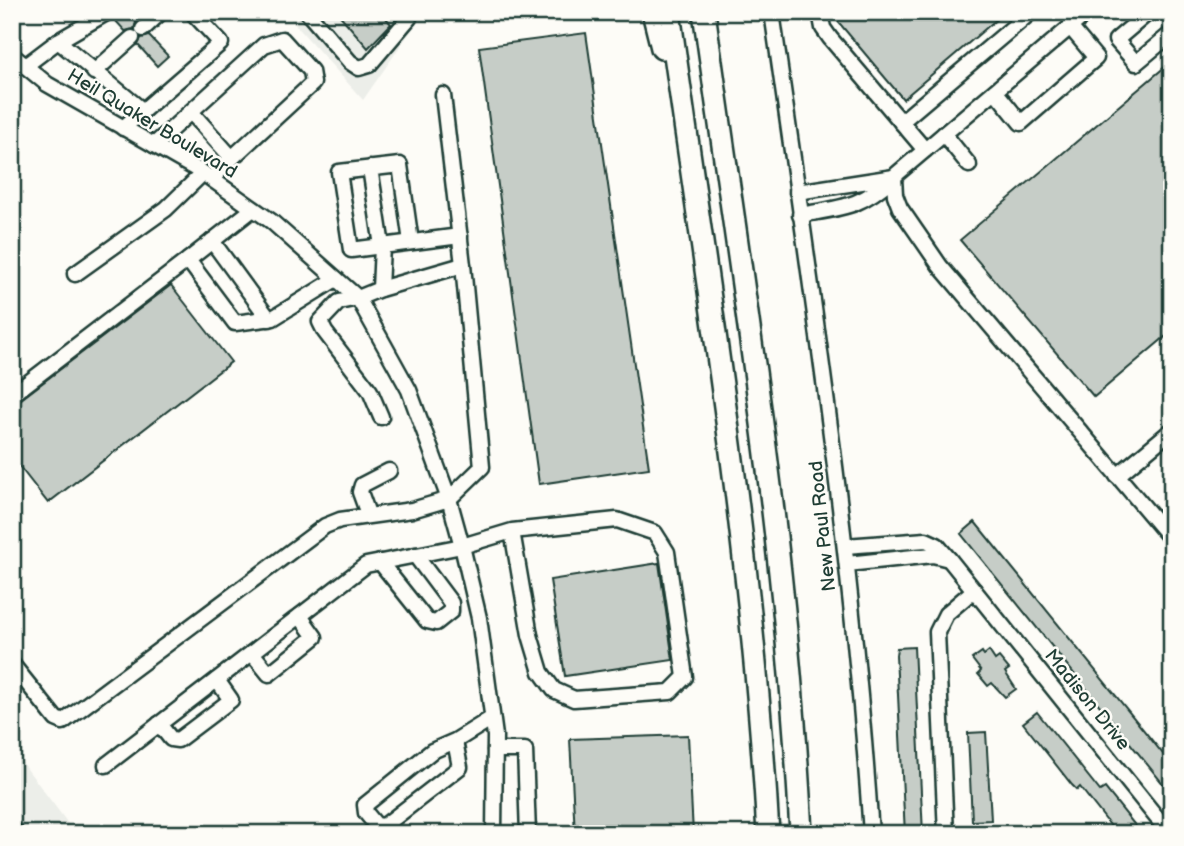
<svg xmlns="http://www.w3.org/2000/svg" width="1184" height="846" font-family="'Balsamiq Sans',sans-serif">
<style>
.built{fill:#eceee9}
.building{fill:#c6cdc7;stroke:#1f3d34;stroke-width:2}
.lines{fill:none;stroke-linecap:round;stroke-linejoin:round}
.minor-casing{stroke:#1f3d34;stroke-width:19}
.highway-casing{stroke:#1f3d34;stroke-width:26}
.minor{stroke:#fdfcf7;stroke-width:14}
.highway{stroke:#fdfcf7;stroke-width:21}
.labels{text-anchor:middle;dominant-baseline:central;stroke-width:5;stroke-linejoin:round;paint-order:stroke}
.street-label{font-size:19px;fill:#1f3d34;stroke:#fdfcf7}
</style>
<rect width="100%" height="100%" fill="#fdfcf7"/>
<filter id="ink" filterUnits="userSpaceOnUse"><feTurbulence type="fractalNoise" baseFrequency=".0143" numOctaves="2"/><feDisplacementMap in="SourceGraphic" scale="14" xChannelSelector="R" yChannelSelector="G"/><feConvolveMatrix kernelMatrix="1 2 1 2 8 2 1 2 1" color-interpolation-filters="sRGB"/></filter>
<g filter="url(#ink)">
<g class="built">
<path d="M284 12H424L363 100Z"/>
<path d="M12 749 76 834H12Z"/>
</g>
<g class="building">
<path d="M120 12H127L136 22 134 29 125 31 114 19Z"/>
<path d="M337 12H381L391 24 368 48Z"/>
<path d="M830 12H1005L903 99Z"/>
<path d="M586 33 649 468 539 484 479 47Z"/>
<path d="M149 36 168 56 157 66 138 45 141 38Z"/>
<path d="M1172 61V331L1094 397 960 240Z"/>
<path d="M171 285 231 362 48 503 12 457V406Z"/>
<path d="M975 522 1172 765V795L961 534Z"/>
<path d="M659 563 673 660 565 676 550 580Z"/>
<path d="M914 647 923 834H905L896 655 897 648Z"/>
<path d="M989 651 995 660 999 657 1009 669 1005 672 1016 689 1005 697 992 683 988 686 978 674 981 671 972 659 982 652 984 655Z"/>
<path d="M1037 712 1100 791 1105 788 1142 834H1117L1080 787 1077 790 1072 785 1023 723Z"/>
<path d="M986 732 991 820 972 821 968 733Z"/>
<path d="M688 735 693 834H575L570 739Z"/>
</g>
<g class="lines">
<g class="minor-casing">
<g id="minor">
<path d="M307 12 350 62 359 68 369 65 409 18 407 12"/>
<path d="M772 12C811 285 853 558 871 834"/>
<path d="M820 12 823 28 830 38 925 150"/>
<path d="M1088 12 898 173 894 177 895 195 900 208 940 266 1172 540"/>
<path d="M1149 12 1116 40 1136 63 1172 33"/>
<path d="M143 29 161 12"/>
<path d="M58 41 143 111"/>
<path d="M12 55 47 84 203 173 271 221 358 298 409 390 449 499 462 546 479 618 495 736 494 834"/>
<path d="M25 66 58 41 108 12"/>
<path d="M94 72 132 38"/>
<path d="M995 91 1021 123 1096 58 1070 27"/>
<path d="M443 95 463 265"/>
<path d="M191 112 232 158"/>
<path d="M901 122 1031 12"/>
<path d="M123 128 221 43 192 12"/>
<path d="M944 134 969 165"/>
<path d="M154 145 264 45 282 39 311 71 313 83 232 158 212 179"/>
<path d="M370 168 382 246 351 250 339 172 400 165 411 242"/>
<path d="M797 192 894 177C859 208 845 207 800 215"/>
<path d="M253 209 188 260 235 323 273 318 336 279"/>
<path d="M212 241 269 319"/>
<path d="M75 274 166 209 203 173"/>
<path d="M380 289 382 246 460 236"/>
<path d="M12 395 188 260"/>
<path d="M1117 476 1172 430"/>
<path d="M368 514 360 492 362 485 389 471"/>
<path d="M845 546 926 540 937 545 949 559 933 555 847 564"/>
<path d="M949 559 1170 834"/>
<path d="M380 562 427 621 436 623 451 611V603L415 555"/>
<path d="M252 653 269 674 315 637 300 616"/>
<path d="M12 664 56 719 63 722 325 526 340 520 412 510 449 499 482 467 463 265 380 289 358 298 339 302 320 322 325 332 370 391 381 417"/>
<path d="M159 724 171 739 178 740 231 700 217 680"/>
<path d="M455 741 460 767 384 826 376 825 366 813 365 805 432 751 455 741 492 718"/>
<path d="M495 750H525L528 834"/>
<path d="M106 765 366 565 462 546 512 531 617 520 655 533 667 552 685 677 670 692 574 699 554 690 541 672 530 635 512 531"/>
<path d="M12 828 17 834"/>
<path d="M946 834 937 632 946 614 974 590"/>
</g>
</g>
<g class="highway-casing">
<g id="highway">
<path d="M653 12 662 48"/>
<path d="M669 12C707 285 753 558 768 834"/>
<path d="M704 12C742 285 788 558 801 834"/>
</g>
</g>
<use href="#minor" class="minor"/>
<use href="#highway" class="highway"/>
</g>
</g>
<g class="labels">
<g class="street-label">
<text transform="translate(152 124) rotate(31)">Heil Quaker Boulevard</text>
<text transform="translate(823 526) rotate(-96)">New Paul Road</text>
<text transform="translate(1087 700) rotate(51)">Madison Drive</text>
</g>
</g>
<rect width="1184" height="846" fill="none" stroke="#fdfcf7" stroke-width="42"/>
<rect x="21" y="21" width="1142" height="804" fill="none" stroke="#1f3d34" stroke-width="2.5" filter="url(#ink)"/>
</svg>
